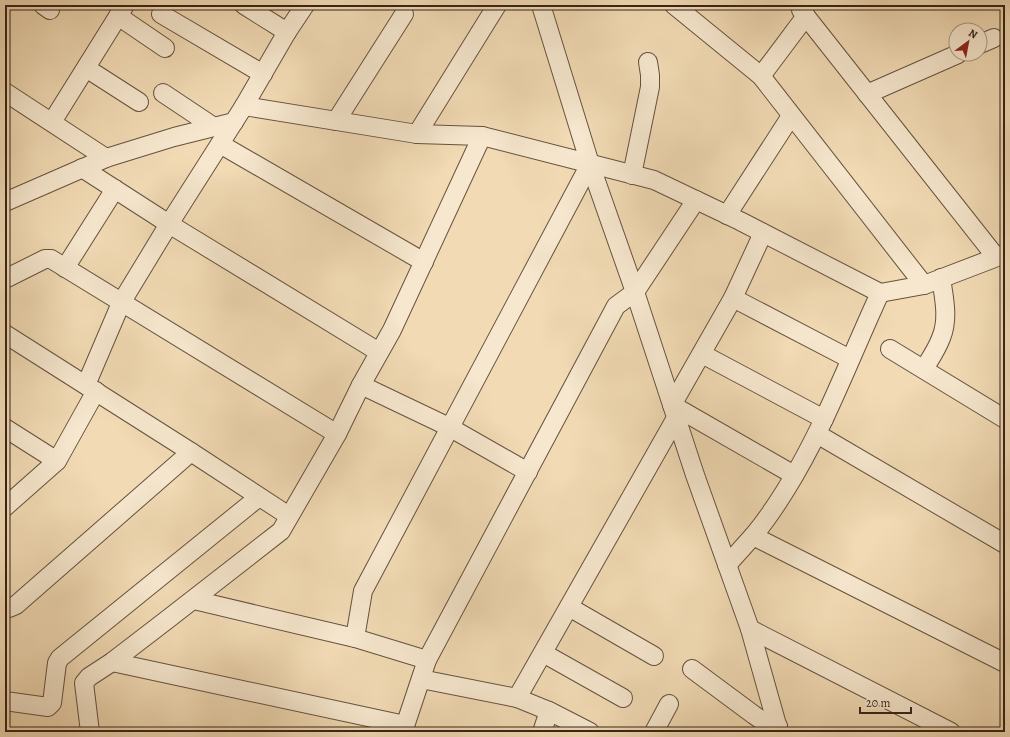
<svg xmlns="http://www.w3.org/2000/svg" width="1010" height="737" font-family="Alegreya,serif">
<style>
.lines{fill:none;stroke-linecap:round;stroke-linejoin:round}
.street-casing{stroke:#66523e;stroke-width:20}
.street{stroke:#f6e7ce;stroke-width:18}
</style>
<rect width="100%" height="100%" fill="#f1dab4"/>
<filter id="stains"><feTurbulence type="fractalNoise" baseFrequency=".005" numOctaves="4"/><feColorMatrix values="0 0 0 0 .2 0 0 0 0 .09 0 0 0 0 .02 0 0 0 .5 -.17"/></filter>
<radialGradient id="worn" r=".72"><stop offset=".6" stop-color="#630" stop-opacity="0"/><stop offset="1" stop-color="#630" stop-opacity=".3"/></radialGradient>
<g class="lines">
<g class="street-casing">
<g id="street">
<path d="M43 5 50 10"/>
<path d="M244 5 287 32 244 106 417 134 482 136 654 180 740 221 880 293C849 360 824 429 785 491 775 507 765 522 753 536L1005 663"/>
<path d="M674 5 761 76 924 285"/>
<path d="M801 10 996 257"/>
<path d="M161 14 263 74"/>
<path d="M118 16 165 48"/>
<path d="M287 32 305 5"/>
<path d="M980 44 994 38"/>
<path d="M86 68 139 102"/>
<path d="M761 76 806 16"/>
<path d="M5 92 106 158"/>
<path d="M163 93 214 127"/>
<path d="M867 94 958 54"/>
<path d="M336 121 404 14"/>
<path d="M52 122 125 5"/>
<path d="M417 134 497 5"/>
<path d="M220 144 424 262"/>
<path d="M590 164 635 292 695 475 750 629 779 732"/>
<path d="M82 168 169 224 379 352"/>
<path d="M632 175 650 87V75L648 62"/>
<path d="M5 202 106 158 174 137 234 122"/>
<path d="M727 215 791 116"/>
<path d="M763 233 733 298 672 405 794 475"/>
<path d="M65 268 115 189"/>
<path d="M5 279 45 259H51L337 434"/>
<path d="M880 293 924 285 1005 254"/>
<path d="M733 298 850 359"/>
<path d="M5 334 191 452 289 516"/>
<path d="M890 349 1005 419"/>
<path d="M702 354 824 419"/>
<path d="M924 369C930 359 937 349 941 338 949 319 944 298 941 278"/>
<path d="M86 385 121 303 169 224 244 106"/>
<path d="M361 385 449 427 528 472"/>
<path d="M5 428 57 461 5 507"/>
<path d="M817 434 1005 544"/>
<path d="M57 461 96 391"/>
<path d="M727 565 753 536"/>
<path d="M194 600 355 638 427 660"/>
<path d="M5 607 9 608 16 605 191 452"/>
<path d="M569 607 654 656"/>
<path d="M750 629 951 732"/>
<path d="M355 638 363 591 590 164 541 5"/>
<path d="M543 653 623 698"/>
<path d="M112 662 405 725"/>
<path d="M692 669 754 715 764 722 778 726"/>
<path d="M421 679 517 698 549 711 590 732"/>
<path d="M517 698 676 418"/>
<path d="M5 701 48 707 52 703 57 663 60 658 259 497"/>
<path d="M90 732 84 683 89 677 112 662 168 619 281 531 337 434 361 385 392 330 482 136"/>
<path d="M403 732 427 660 616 306 635 292 696 200"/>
<path d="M542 732 549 711"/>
<path d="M654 732 669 704"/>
</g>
</g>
<use href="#street" class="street"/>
</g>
<rect width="1010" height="737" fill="none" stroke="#f1dab4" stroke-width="20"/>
<rect x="6" y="6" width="998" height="725" fill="none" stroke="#372417" stroke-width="2"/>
<rect x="10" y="10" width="990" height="717" fill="none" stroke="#372417"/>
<g transform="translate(968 42) rotate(32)"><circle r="19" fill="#f6e7ce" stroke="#aa9985"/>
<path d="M0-3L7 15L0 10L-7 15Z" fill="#8f2418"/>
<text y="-6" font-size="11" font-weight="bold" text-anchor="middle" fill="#372417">N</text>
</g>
<path d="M860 707v6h51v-6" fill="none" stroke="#372417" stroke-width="2"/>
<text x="866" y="707" font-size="12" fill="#372417" stroke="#f6e7ce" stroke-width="3" paint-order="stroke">20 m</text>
<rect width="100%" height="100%" filter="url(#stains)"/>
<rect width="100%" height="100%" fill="url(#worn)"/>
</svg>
